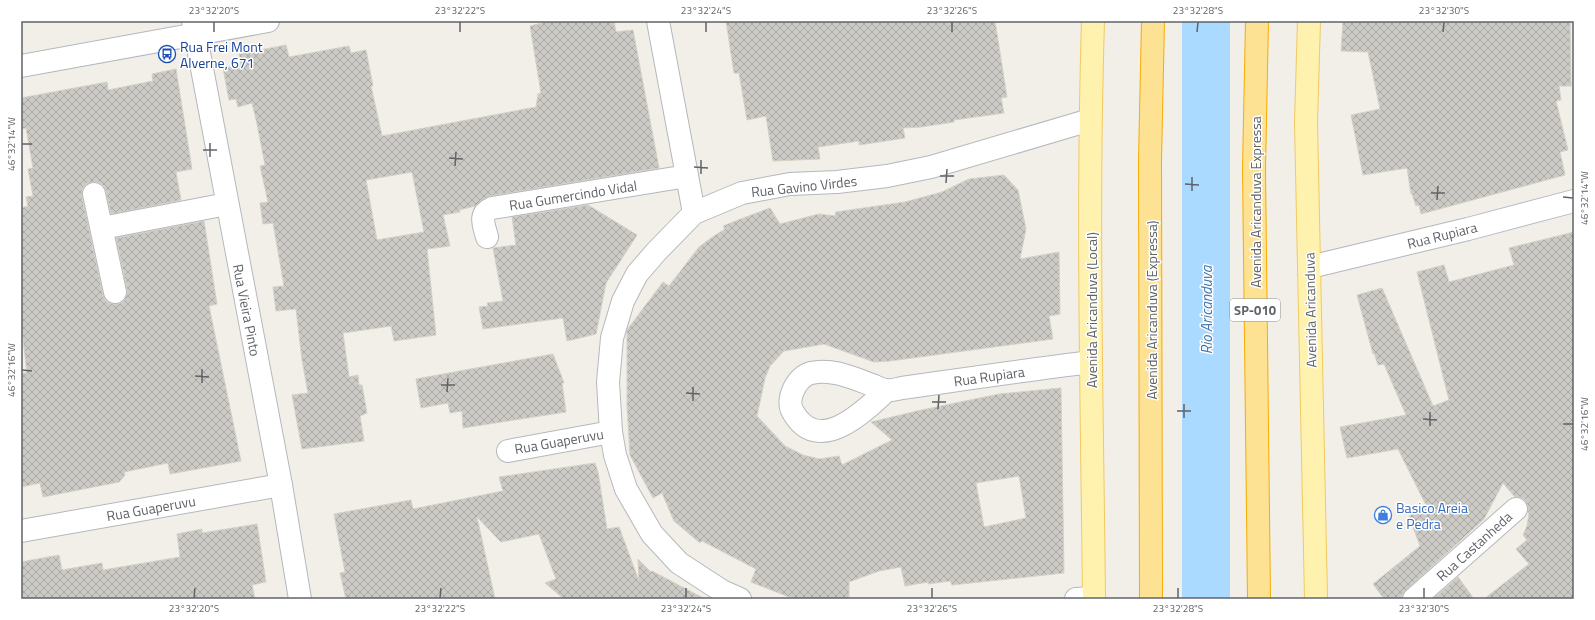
<svg xmlns="http://www.w3.org/2000/svg" width="1595" height="620" font-family="'Titillium Web',sans-serif">
<style>
.lines{fill:none;stroke-linecap:round;stroke-linejoin:round}
.river{stroke:#aadaff;stroke-width:48}
.building{fill:url(#building-cross-hatch);stroke:#d6d1c6;fill-rule:evenodd}
.minor-casing{stroke:#b5b8bc;stroke-width:24}
.major-casing{stroke:#f2c960;stroke-width:24}
.highway-casing{stroke:#f9ab00;stroke-width:24}
.minor{stroke:#fff;stroke-width:22}
.major{stroke:#fff2af;stroke-width:22}
.highway{stroke:#fde293;stroke-width:22}
.ticks{fill:none;stroke:#5f6368;stroke-width:1.5}
.labels{text-anchor:middle;dominant-baseline:central;stroke-width:3;stroke-linejoin:round;paint-order:stroke}
.shield{fill:#fff;stroke:#8f9295;stroke-width:1}
.shield-label{font-size:13px;font-weight:bold;fill:#5f6368}
.transit-label{font-size:14px;fill:#164399;stroke:#fff;text-anchor:start}
.street-label{font-size:14px;fill:#5f6368;stroke:#fff}
.shop-label{font-size:14px;fill:#366cbe;stroke:#fff;text-anchor:start}
.water-label{font-size:15px;font-style:italic;fill:#4174aa;stroke:#fff}
.neatline{fill:none;stroke:#5f6368;stroke-width:1.5}
.ticks-label{font-size:10px;text-anchor:middle;fill:#5f6368}
</style>
<defs>
<pattern id="building-cross-hatch" width="8" height="8" patternUnits="userSpaceOnUse"><rect width="8" height="8" fill="#cccac5"/><path d="M0 0l8 8M0 8l8-8" fill="none" stroke="#a9a8a4"/></pattern>
</defs>
<rect width="100%" height="100%" fill="#f1efe8"/>
<g class="lines">
<path class="river" d="M1206 21V599"/>
</g>
<g class="building">
<path d="M550 21H614L616 32 633 30 659 168 490 196 481 200 475 206 459 210 460 212 443 215 450 246 427 249 436 335 394 341 391 326 343 333 349 377 358 375 359 385H362L367 413 360 416 364 441 302 449 292 395 308 393 302 360 296 309 276 311 273 287 284 286 273 223 263 224 260 203 268 202 260 166 265 165 257 124 252 103 238 107 236 99 229 100 223 68 241 65 239 54 286 45 289 57 349 46 351 53 366 50 373 86H371L382 136 536 107 538 94 541 93 530 26ZM412 172 424 232 377 240 366 180Z"/>
<path d="M726 21H995L1007 97 1001 98 1004 113 954 120V122L921 127 903 128 905 138 859 145V141L818 147 820 159 773 161 766 116 747 120 739 73H734Z"/>
<path d="M1343 21H1570L1571 86H1559L1561 100 1556 101 1568 150 1560 152 1565 175 1421 214 1419 205 1416 206 1412 194H1411L1407 168 1363 175 1351 115 1380 109 1368 52 1341 51Z"/>
<path d="M176 69 192 169 176 172 181 200 111 214 106 191 104 186 98 182H92L86 184 82 190V197L103 295 106 301 112 304H118L123 302 127 295V289L116 238 204 221 217 304 209 306 241 461 170 474 168 463 124 472 125 475 119 482 43 497 40 483 21 487V373H27L21 322V208L28 206 26 197 33 196 28 169 33 168 26 128 21 129V98L107 82 108 90 153 81 152 74Z"/>
<path d="M1004 175 1018 190 1026 229 1020 259 1059 252 1060 314 1049 316 1053 339 890 361 874 362 824 344 784 351 770 366 765 378 757 416 785 446 803 455 819 459 839 456 842 465 892 440 871 422 917 411 999 394 1061 388 1064 573 952 585 950 581 928 584V582L905 586 901 567 879 571 849 582V599H794L751 582 756 569 702 541 700 543 674 521 662 493 653 498 630 455 627 406V330L663 282 669 286 699 247 711 238 725 229 723 226 738 220 770 208 780 224 819 214 835 216 836 212 905 202 942 192 969 179ZM1019 476 1026 518 984 527 976 483Z"/>
<path d="M588 205 637 235 606 283 596 334 567 341 563 318 483 329 479 307 488 306 487 303 503 301 493 248 516 245 512 217Z"/>
<path d="M1574 232V599H1484L1529 564 1516 549 1527 540 1523 535 1527 526 1529 514 1528 512V506L1525 500 1520 497H1515L1503 483 1484 519 1406 590 1402 595V599H1384L1373 584 1420 546 1409 516 1427 507 1398 449 1347 458 1340 427 1406 415 1384 364 1378 365 1374 353 1373 354 1357 295 1382 288 1433 406 1449 400 1417 272 1444 265 1449 282 1514 265 1509 248Z"/>
<path d="M553 354 564 383H562L566 412 463 428 462 411 450 413 448 403 421 408 416 379Z"/>
<path d="M595 463 598 472 607 529 619 527 639 581 638 559 651 572 652 571 705 599H564L545 583 556 579 539 534 501 542 477 517 495 599H346L340 573 345 572 334 514 411 500 413 509 503 491 499 477Z"/>
<path d="M257 524 266 582 252 585 255 599H21V562L59 555 62 570 102 563 103 570 180 557 177 534 202 529V533Z"/>
<path d="M1458 577 1474 599H1433Z"/>
</g>
<g class="lines">
<g class="minor-casing">
<g id="minor">
<path d="M193 21 281 485 300 599"/>
<path d="M658 21 694 213"/>
<path d="M21 66 268 21"/>
<path d="M94 194 115 292"/>
<path d="M102 228 227 204"/>
<path d="M487 237C484 225 478 214 492 208L687 176"/>
<path d="M1310 267 1468 229 1574 201"/>
<path d="M887 390C863 413 818 456 793 412 785 399 797 377 811 373 832 368 853 378 872 385 877 387 882 390 887 390 891 391 897 389 902 388 916 386 930 384 944 382 993 375 1042 368 1091 362"/>
<path d="M508 451 611 432"/>
<path d="M21 531 281 485"/>
<path d="M740 599 722 591 679 563 652 534 626 489 615 455 611 432 608 382 612 338 623 301 637 274 656 252 694 213 742 193 790 184 837 182 887 176 931 167 1090 120"/>
<path d="M1076 599 1094 598"/>
<path d="M1414 599 1516 509"/>
</g>
</g>
<g class="major-casing">
<g id="major">
<path d="M1093 21C1087 214 1092 406 1094 599"/>
<path d="M1309 21 1306 122 1316 599"/>
</g>
</g>
<g class="highway-casing">
<g id="highway">
<path d="M1257 21 1254 169 1259 599"/>
<path d="M1151 599 1150 160 1153 21"/>
</g>
</g>
<use href="#minor" class="minor"/>
<use href="#major" class="major"/>
<use href="#highway" class="highway"/>
</g>
<path class="ticks" d="M214 32V22M460 32V22M706 32V22M952 32V22M1197 32 1198 22M1443 32 1444 22M22 144H32M203 150H217M210 157V143M449 158 463 159M455 166 456 152M694 167 708 168M701 174V160M940 176H954M946 183 947 169M1185 184 1199 185M1192 191V177M1431 193H1445M1563 197 1573 198M1437 200 1438 186M22 370 32 371M195 376 209 377M202 383V369M441 385H455M447 392 448 378M686 393 700 394M693 401V387M932 402H946M938 409 939 395M1177 411H1191M1184 418V404M1423 419 1437 420M1563 424H1573M1430 426V412M194 598 195 588M440 598 441 588M686 598V588M932 598V588M1178 598V588M1424 598V588"/>
<defs>
<g id="bus-ring" transform="scale(0.9)"><circle r="9.5" fill="#fff" stroke="#1a4fb4" stroke-width="1.5"/><path d="M-5-6H5V4H4V6H2V4H-2V6H-4V4H-5ZM-3.5-4V0h7V-4ZM-3.5 1.2v1.5H-2V1.2ZM2 1.2v1.5H3.5V1.2Z" fill="#1a4fb4"/></g>
<g id="shop-ring" transform="scale(0.9)"><circle r="9.5" fill="#fff" stroke="#3f7fe0" stroke-width="1.5"/><path d="M-5-2.5h2.3a2.7 3.5 0 0 1 5.4 0H5L5.5 6h-11ZM-1.5-2.5h3a1.5 2.3 0 0 0-3 0Z" fill="#3f7fe0"/></g>
</defs>
<g fill-rule="evenodd">
<use href="#bus-ring" x="167" y="54"/>
<use href="#shop-ring" x="1383" y="515"/>
</g>
<g class="labels">
<rect class="shield" x="1230" y="299" width="50" height="22" rx="3"/>
<g class="shield-label">
<text x="1255" y="310">SP-010</text>
</g>
<g class="transit-label">
<text x="180" y="46">Rua Frei Mont<tspan x="180" dy="16">Alverne, 671</tspan></text>
</g>
<g class="street-label">
<text transform="translate(804 186) rotate(-6)">Rua Gavino Virdes</text>
<text transform="translate(573 195) rotate(-9)">Rua Gumercindo Vidal</text>
<text transform="translate(1255 202) rotate(-90)">Avenida Aricanduva Expressa</text>
<text transform="translate(1442 235) rotate(-14)">Rua Rupiara</text>
<text transform="translate(247 310) rotate(79)">Rua Vieira Pinto</text>
<text transform="translate(1091 310) rotate(-90)">Avenida Aricanduva (Local)</text>
<text transform="translate(1151 310) rotate(-90)">Avenida Aricanduva (Expressa)</text>
<text transform="translate(1310 310) rotate(-91)">Avenida Aricanduva</text>
<text transform="translate(989 376) rotate(-8)">Rua Rupiara</text>
<text transform="translate(559 441) rotate(-10)">Rua Guaperuvu</text>
<text transform="translate(151 508) rotate(-10)">Rua Guaperuvu</text>
<text transform="translate(1474 546) rotate(-42)">Rua Castanheda</text>
</g>
<g class="shop-label">
<text x="1396" y="507">Basico Areia<tspan x="1396" dy="16">e Pedra</tspan></text>
</g>
<g class="water-label">
<text transform="translate(1206 310) rotate(-90)">Rio Aricanduva</text>
</g>
</g>
<rect width="1595" height="620" fill="none" stroke="#ffffff" stroke-width="44"/>
<rect x="22" y="22" width="1551" height="576" class="neatline"/>
<g class="ticks-label">
<text x="214" y="14">23°32'20"S</text>
<text x="460" y="14">23°32'22"S</text>
<text x="706" y="14">23°32'24"S</text>
<text x="952" y="14">23°32'26"S</text>
<text x="1198" y="14">23°32'28"S</text>
<text x="1444" y="14">23°32'30"S</text>
<text transform="translate(11 144) rotate(-90)" y="4">46°32'14"W</text>
<text transform="translate(1584 198) rotate(-90)" y="4">46°32'14"W</text>
<text transform="translate(11 370) rotate(-90)" y="4">46°32'16"W</text>
<text transform="translate(1584 424) rotate(-90)" y="4">46°32'16"W</text>
<text x="194" y="612">23°32'20"S</text>
<text x="440" y="612">23°32'22"S</text>
<text x="686" y="612">23°32'24"S</text>
<text x="932" y="612">23°32'26"S</text>
<text x="1178" y="612">23°32'28"S</text>
<text x="1424" y="612">23°32'30"S</text>
</g>
</svg>
